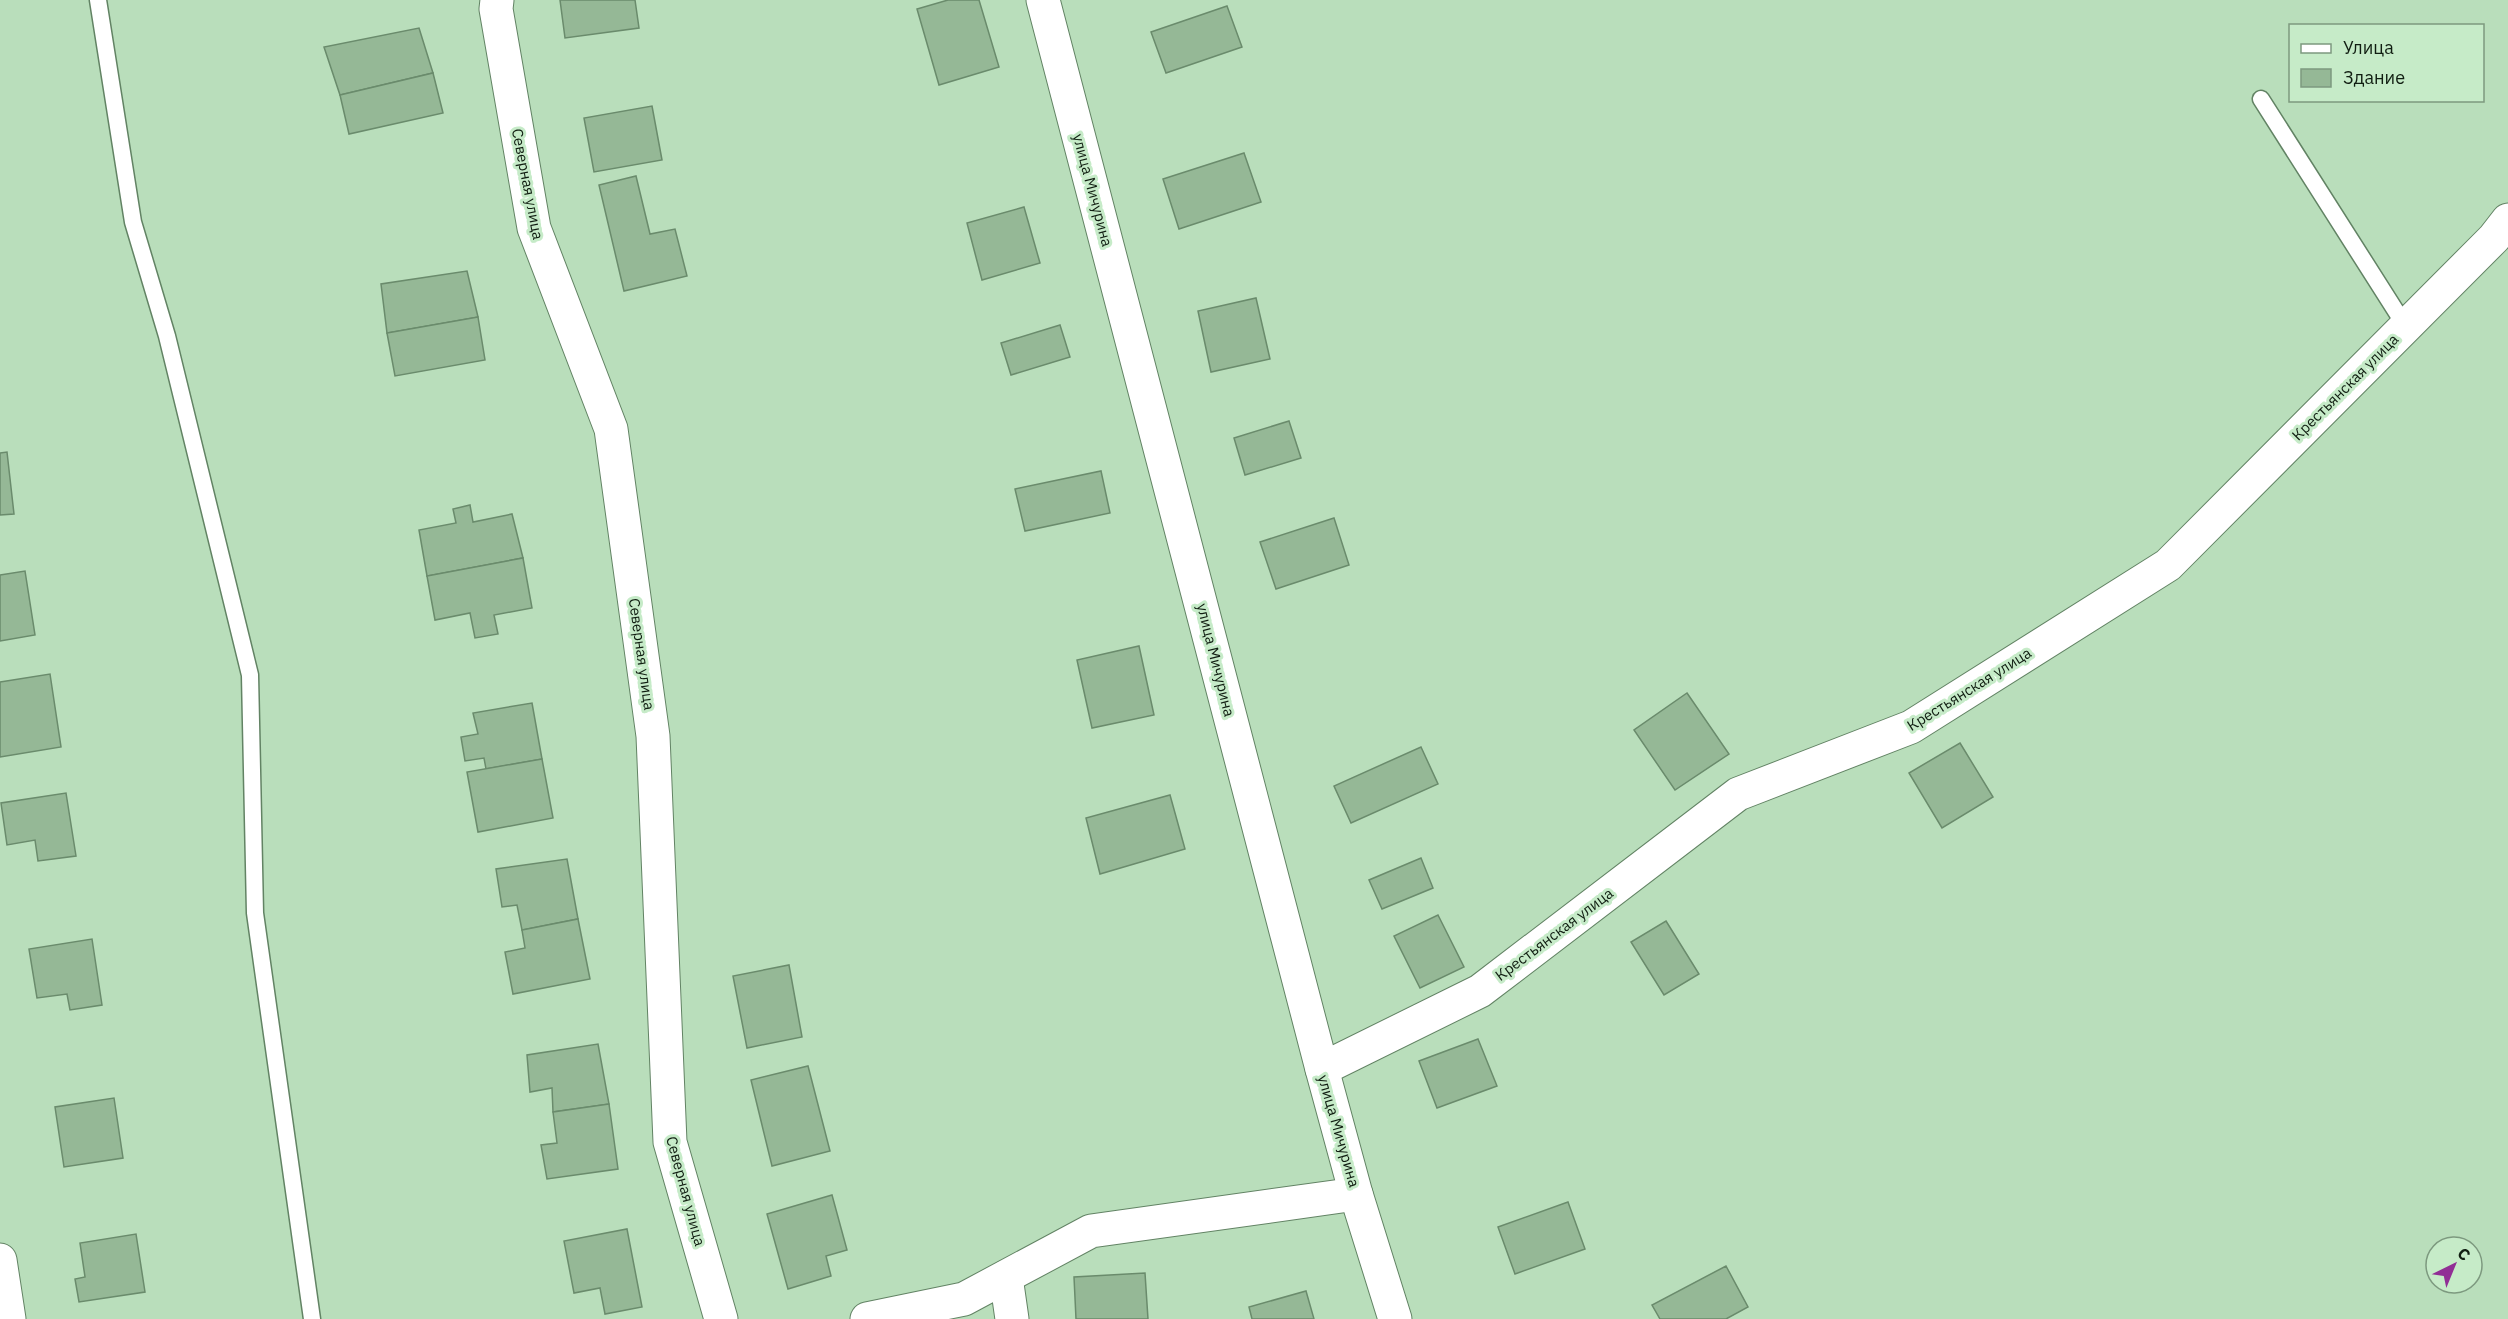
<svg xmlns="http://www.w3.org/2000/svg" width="2508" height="1319" font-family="'IBM Plex Sans',sans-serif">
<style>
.building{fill:#95b896;stroke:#6a8b6c;stroke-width:1.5}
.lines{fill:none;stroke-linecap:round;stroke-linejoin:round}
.service-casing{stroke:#628364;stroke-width:19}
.minor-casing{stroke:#628364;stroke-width:35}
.service{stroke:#fff;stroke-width:16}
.minor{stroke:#fff;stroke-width:33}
.labels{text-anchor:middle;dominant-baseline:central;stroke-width:6;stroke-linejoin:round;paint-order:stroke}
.street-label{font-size:15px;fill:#101d11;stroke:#c6ebc8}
</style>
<rect width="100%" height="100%" fill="#b9debb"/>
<g class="building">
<path d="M560 0H635L639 28 565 38Z"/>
<path d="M948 0H979L999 67 939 85 917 9Z"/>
<path d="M1227 6 1242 47 1166 73 1151 32Z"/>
<path d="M419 28 433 73 340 95 324 47Z"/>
<path d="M433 73 443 113 349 134 340 95Z"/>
<path d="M652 106 662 160 594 172 584 118Z"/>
<path d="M1244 153 1261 202 1179 229 1163 179Z"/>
<path d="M636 176 650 234 675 229 687 276 624 291 599 185Z"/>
<path d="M1024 207 1040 263 982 280 967 223Z"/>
<path d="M467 271 478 317 387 333 381 284Z"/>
<path d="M1256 298 1270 359 1211 372 1198 311Z"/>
<path d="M478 317 485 360 395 376 387 333Z"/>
<path d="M1060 325 1070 357 1011 375 1001 343Z"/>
<path d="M1289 421 1301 458 1245 475 1234 438Z"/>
<path d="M7 452 14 514 0 515V453Z"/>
<path d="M1101 471 1110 513 1025 531 1015 489Z"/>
<path d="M470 505 473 522 512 514 523 558 427 576 419 530 456 523 453 509Z"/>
<path d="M1334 518 1349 565 1276 589 1260 542Z"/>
<path d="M523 558 532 608 494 615 498 634 475 638 470 613 435 620 427 576Z"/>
<path d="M25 571 35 635 0 641V575Z"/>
<path d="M1139 646 1154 715 1092 728 1077 660Z"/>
<path d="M50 674 61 747 0 757V682Z"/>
<path d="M1687 693 1729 754 1675 790 1634 730Z"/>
<path d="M532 703 542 759 486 769 484 758 465 761 461 737 478 734 473 713Z"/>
<path d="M1960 743 1993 797 1942 828 1909 773Z"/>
<path d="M1421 747 1438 784 1351 823 1334 786Z"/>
<path d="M542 759 553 818 478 832 467 772Z"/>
<path d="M66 793 76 856 38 861 35 840 7 845 1 803Z"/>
<path d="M1170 795 1185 849 1100 874 1086 818Z"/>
<path d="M1421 858 1433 888 1382 909 1369 880Z"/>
<path d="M567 859 578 919 522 930 517 905 502 907 496 869Z"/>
<path d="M1438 915 1464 967 1420 988 1394 936Z"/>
<path d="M578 919 590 979 513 994 505 952 525 948 522 930Z"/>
<path d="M1666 921 1699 974 1664 995 1631 942Z"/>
<path d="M92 939 102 1005 70 1010 67 994 37 998 29 949Z"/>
<path d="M789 965 802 1037 747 1048 733 976Z"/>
<path d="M1478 1039 1497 1086 1437 1108 1419 1061Z"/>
<path d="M598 1044 609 1104 553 1112 552 1088 530 1092 527 1055Z"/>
<path d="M808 1066 830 1151 772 1166 751 1080Z"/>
<path d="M114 1098 123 1158 64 1167 55 1107Z"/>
<path d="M609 1104 618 1169 547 1179 541 1145 557 1143 553 1112Z"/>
<path d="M832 1195 847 1250 826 1256 831 1276 788 1289 767 1214Z"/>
<path d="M1568 1202 1585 1249 1515 1274 1498 1227Z"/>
<path d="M627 1229 642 1307 605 1314 600 1288 574 1293 564 1241Z"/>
<path d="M136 1234 145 1292 79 1302 75 1279 85 1277 80 1243Z"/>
<path d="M1726 1266 1748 1307 1726 1319H1660L1652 1305Z"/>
<path d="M1145 1273 1148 1319H1076L1074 1277Z"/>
<path d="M1306 1291 1314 1319H1252L1249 1307Z"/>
</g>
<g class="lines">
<g class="service-casing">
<g id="service">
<path d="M98 0 133 222 167 336 250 675 255 913 312 1319"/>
<path d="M2261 99 2406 327"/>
</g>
</g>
<g class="minor-casing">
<g id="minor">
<path d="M497 0 496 9 534 228 611 429 653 736 670 1142 721 1319"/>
<path d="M1043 0 1322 1069 1356 1194 1395 1319"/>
<path d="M1322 1069 1480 991 1738 794 1911 727 2168 565 2494 238 2508 220"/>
<path d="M0 1260 9 1319"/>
<path d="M1006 1277 1012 1319"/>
<path d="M867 1319 964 1299 1091 1231 1356 1194"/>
</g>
</g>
<use href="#service" class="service"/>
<use href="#minor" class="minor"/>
</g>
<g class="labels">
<g class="street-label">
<text transform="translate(528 184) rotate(79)">Северная улица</text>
<text transform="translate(1093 190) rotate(75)">улица Мичурина</text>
<text transform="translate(2345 387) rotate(-45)">Крестьянская улица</text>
<text transform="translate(642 654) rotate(82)">Северная улица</text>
<text transform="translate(1216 660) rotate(76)">улица Мичурина</text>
<text transform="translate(1969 689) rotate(-32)">Крестьянская улица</text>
<text transform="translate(1554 934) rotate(-37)">Крестьянская улица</text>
<text transform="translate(1339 1131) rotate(74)">улица Мичурина</text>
<text transform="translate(686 1191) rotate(75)">Северная улица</text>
</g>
</g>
<rect x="2289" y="24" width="195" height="78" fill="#c6ebc8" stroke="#7d997f" stroke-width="1.5"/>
<rect x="2301" y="44" width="30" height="9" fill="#ffffff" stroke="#7d997f" stroke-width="1.5"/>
<text x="2343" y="54" font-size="18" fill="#101d11">Улица</text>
<rect x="2301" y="69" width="30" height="18" fill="#95b896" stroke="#7d997f" stroke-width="1.5"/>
<text x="2343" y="84" font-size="18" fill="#101d11">Здание</text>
<g transform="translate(2454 1265) rotate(43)"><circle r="28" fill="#c6ebc8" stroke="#7d997f" stroke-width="1.5"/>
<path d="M0-4.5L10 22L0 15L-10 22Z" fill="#912e95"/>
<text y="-9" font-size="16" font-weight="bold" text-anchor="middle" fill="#101d11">С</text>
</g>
</svg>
